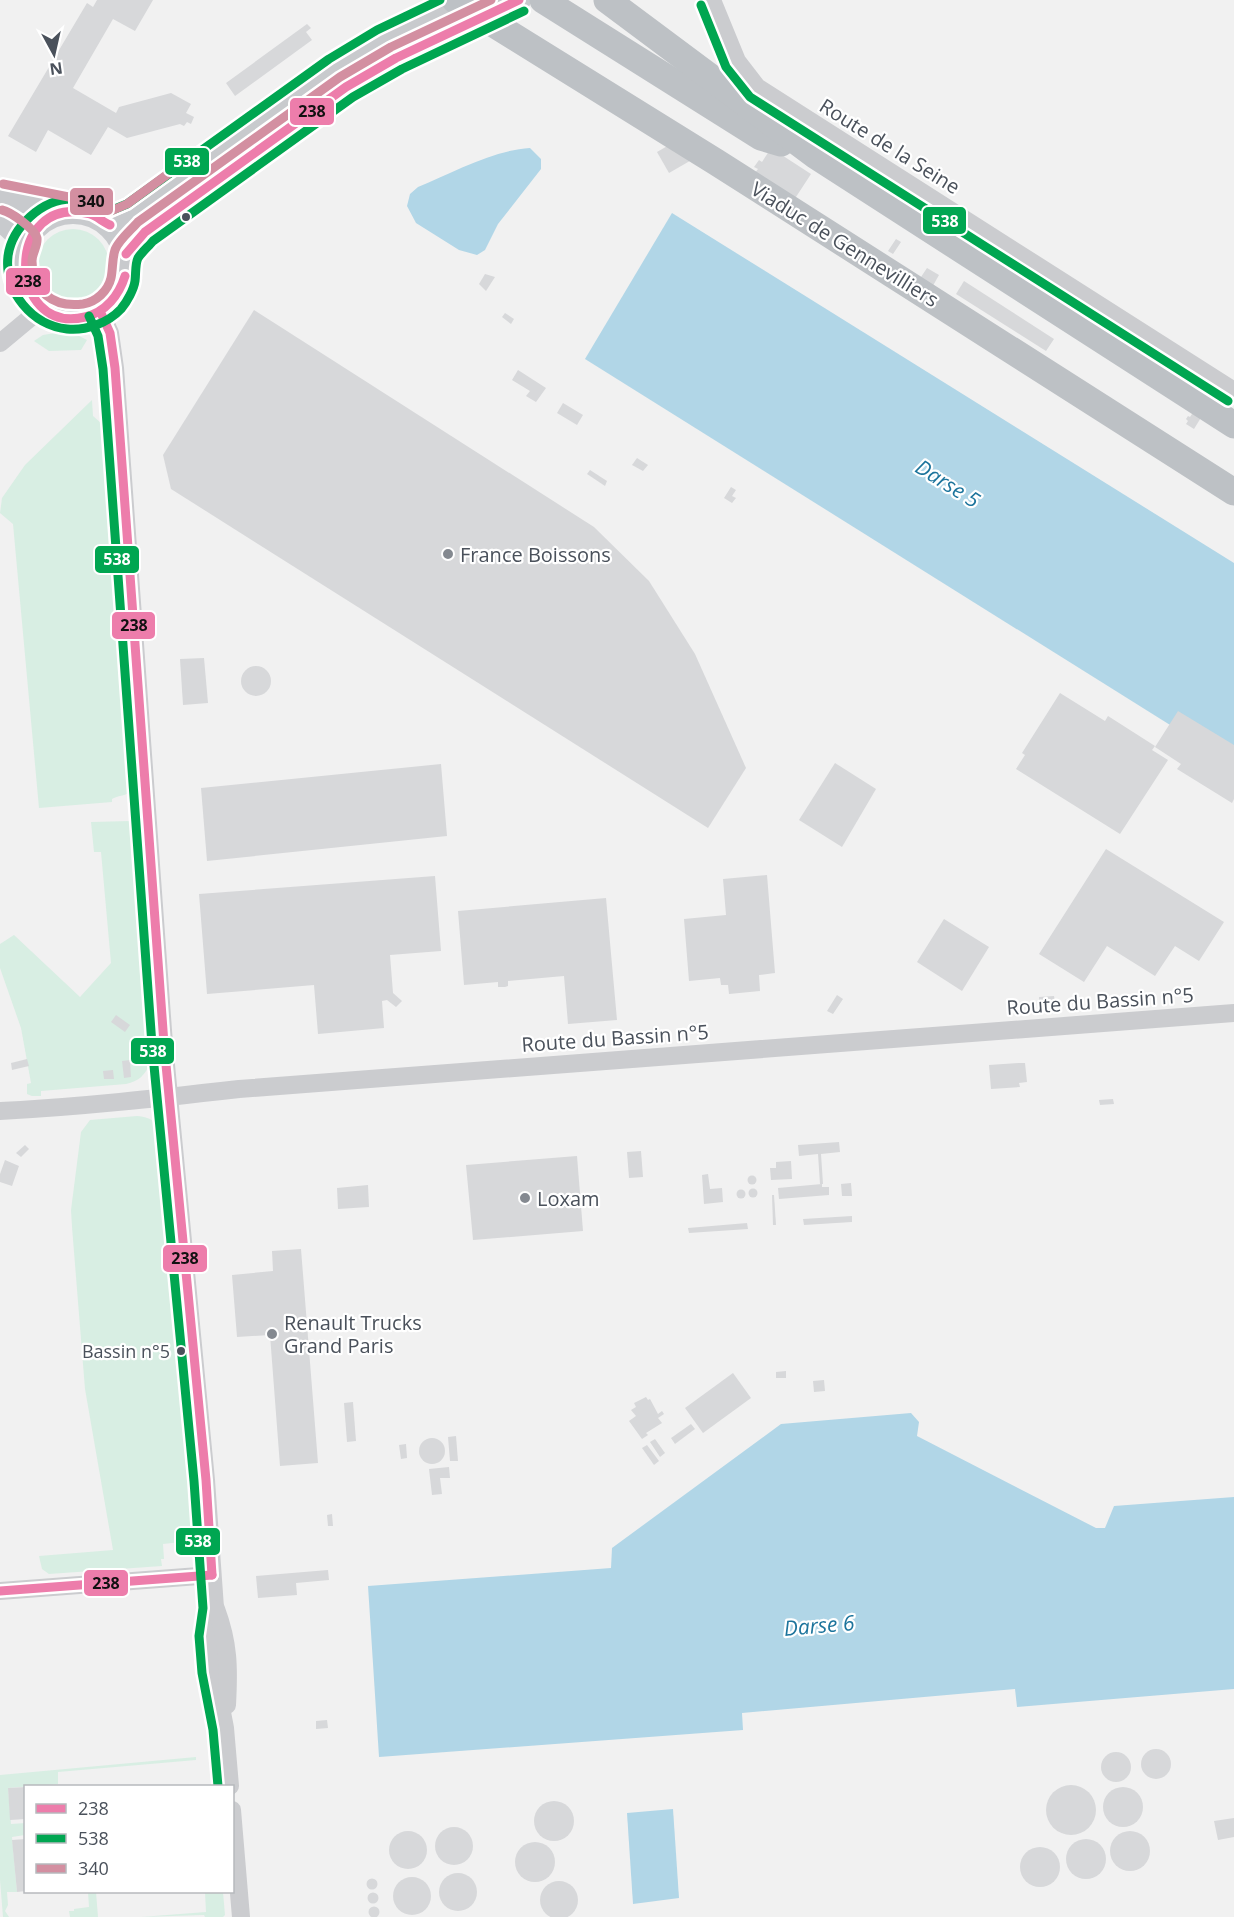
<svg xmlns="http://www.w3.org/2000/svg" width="1234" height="1917" font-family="'Open Sans',sans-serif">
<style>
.green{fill:#d8eee3}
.water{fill:#b1d6e7}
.building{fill:#d7d8da}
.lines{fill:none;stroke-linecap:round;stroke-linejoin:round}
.minor{stroke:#cbcccf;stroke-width:18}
.major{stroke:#c8cacd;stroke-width:24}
.highway{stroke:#bdc1c5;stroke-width:27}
.bus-1-casing{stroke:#fff;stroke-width:14}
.bus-2-casing{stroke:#fff;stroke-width:14}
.bus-3-casing{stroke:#fff;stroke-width:14}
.bus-1{stroke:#ed7dab;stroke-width:9}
.bus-2{stroke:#00a651;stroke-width:9}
.bus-3{stroke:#d38fa1;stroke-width:9}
.bus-dot{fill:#4a515b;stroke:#fff;stroke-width:2}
.poi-dot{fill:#848990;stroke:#fff;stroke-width:2}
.labels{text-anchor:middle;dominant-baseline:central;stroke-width:4.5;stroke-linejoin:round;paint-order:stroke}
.bus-label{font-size:18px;fill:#4a515b;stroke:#fff;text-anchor:end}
.street-label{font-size:20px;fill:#4a515b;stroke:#fff}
.poi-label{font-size:20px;fill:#4a515b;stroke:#fff;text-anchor:start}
.water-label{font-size:21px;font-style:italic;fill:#1c749c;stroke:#fff}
.line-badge{stroke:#fff;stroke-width:2}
.badge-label{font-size:16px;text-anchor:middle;font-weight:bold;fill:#fff}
.pale-badge-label{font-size:16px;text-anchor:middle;font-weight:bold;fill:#111}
</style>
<rect width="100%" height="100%" fill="#f1f1f1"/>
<g class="green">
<circle cx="73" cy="265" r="36"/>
<path d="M55 333 79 336 87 340 81 350 49 351 34 341 43 335Z"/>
<path d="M92 400 93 416 102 424 132 791C126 796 119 795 112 799V802L39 808 13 524 0 513 2 498 25 465Z"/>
<path d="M130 821 136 828 150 1064C144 1076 139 1081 126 1084L41 1091V1096H32L27 1094V1084L31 1083 21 1028 0 968V944L14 935 80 997 111 963 101 852H94L91 822Z"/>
<path d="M137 1116C150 1117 157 1121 161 1134L193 1533 189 1534 190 1541 163 1544 164 1559H161L162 1566 49 1574 42 1569 39 1556 113 1550 85 1389 72 1227 71 1210 81 1132 90 1120Z"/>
<path d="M196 1757V1760L58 1772V1784L8 1788 11 1824 26 1823 25 1835 12 1837 17 1892H7L8 1905 5 1911 9 1917H3L0 1880V1775Z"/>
<path d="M88 1892H96L98 1917H70L69 1911H74V1909L89 1907Z"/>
<path d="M205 1892H223L225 1915 223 1917H205L204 1915 141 1917 206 1912Z"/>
</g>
<g class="water">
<path d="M530 148 541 159V169L498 224 485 250 477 255 459 250 416 223 407 206 410 194 418 187C452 173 493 150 530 148Z"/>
<path d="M672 213 1234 563V765L585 359Z"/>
<path d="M911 1413 919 1422 917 1436 1096 1528H1105L1114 1506 1234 1497V1689L1017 1707 1015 1689 742 1713 743 1730 379 1757 368 1586 611 1568 612 1548 781 1424Z"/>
<path d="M673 1809 679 1898 633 1904 627 1813Z"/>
</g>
<g class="building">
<path d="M97 0H153L135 31 113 19 73 88 116 113 119 107 171 93 191 104 186 113 194 117 191 124 187 122 184 126 180 124 127 138 108 127 91 155 48 130 36 152 8 136 87 3 93 7Z"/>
<path d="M307 24 311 28 306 32 312 40 235 96 226 83Z"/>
<path d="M683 137 695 158 669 173 657 152Z"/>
<path d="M771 148 811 174 794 200 754 174 758 169 754 167 759 160 762 162Z"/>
<path d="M896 239 901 242 893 254 888 251Z"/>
<path d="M927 268 939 275 930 291 917 283Z"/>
<path d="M485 274 495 277 486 291 479 284Z"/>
<path d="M964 281 1054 339 1046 351 956 294Z"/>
<path d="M254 310 594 527 649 581 695 654 746 768 708 828 171 489 163 455Z"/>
<path d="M505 313 514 319 511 324 502 317Z"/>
<path d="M518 370 546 388 536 402 526 396 530 391 512 380Z"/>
<path d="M563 403 583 415 577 425 557 413Z"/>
<path d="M1194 411 1202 416 1194 429 1186 424 1188 421 1186 419 1188 416 1190 417Z"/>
<path d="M637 458 648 465 643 471 632 465Z"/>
<path d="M590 470 607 481 605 486 587 474Z"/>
<path d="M731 487 736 490 732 496 736 498 732 503 724 498Z"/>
<path d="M204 658 208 703 183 705 180 659Z"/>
<circle cx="256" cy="681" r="15"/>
<path d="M1060 693 1105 721 1108 716 1155 746 1152 750 1168 760 1120 834 1016 769 1025 755 1022 753Z"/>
<path d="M1178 711 1234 745V799L1232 803 1177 769 1181 764 1155 747Z"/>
<path d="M835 763 876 789 842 847 799 820Z"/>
<path d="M441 764 447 836 207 861 201 788Z"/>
<path d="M1106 849 1224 922 1199 961 1175 946 1155 976 1107 946 1084 982 1039 954Z"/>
<path d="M767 875 775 973 759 975 760 991 729 994 728 985H721L720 978 689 981 684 919 726 915 723 879Z"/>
<path d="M435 876 441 951 390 955 393 993 402 1001 396 1007 387 1000 382 1001 384 1028 318 1034 314 985 207 994 199 894Z"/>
<path d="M606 898 617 1020 568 1024 564 976 508 981V986L505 987H498V982L464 985 458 911Z"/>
<path d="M944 919 989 947 962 991 917 962Z"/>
<path d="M837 995 843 999 833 1014 827 1011Z"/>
<path d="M1054 996 1055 1002 1039 1003V997Z"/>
<path d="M116 1015 130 1025 125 1032 111 1022Z"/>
<path d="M27 1059 29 1066 12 1070 11 1063Z"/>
<path d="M130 1060 131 1077 124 1078 122 1061Z"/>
<path d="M1018 1063H1025L1027 1082 1019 1083 1020 1087 991 1089 989 1065Z"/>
<path d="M113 1070 114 1079H104L103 1071Z"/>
<path d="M1113 1099 1114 1104 1100 1105 1099 1100Z"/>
<path d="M839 1142 840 1152 821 1154 823 1184H820L818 1154 799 1156 798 1145Z"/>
<path d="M25 1145 29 1149 21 1157 16 1153Z"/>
<path d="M641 1151 643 1177 629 1178 627 1152Z"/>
<path d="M577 1156 583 1231 473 1240 466 1165Z"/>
<path d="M5 1160 19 1166 12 1186 0 1182V1174Z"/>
<path d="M791 1161 792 1179 771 1180 770 1168H776V1162Z"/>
<path d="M708 1174 710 1189 722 1188 723 1202 704 1204 702 1175Z"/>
<circle cx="752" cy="1180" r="4.5"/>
<path d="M851 1183 852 1196H842L841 1184Z"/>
<path d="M822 1184V1187H829V1195L779 1199 778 1188Z"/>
<path d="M368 1185 369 1207 338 1209 337 1188Z"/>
<circle cx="753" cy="1193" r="4.5"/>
<circle cx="741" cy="1194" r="4.5"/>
<path d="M772 1195H774L776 1225H773Z"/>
<path d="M852 1216V1222L804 1225 803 1219Z"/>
<path d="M747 1223 748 1229 689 1233 688 1228Z"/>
<path d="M301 1249 318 1463 280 1466 270 1335 237 1337 232 1275 273 1271 272 1251Z"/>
<path d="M786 1371V1378H776V1372Z"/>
<path d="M733 1373 751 1398 703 1433 685 1408Z"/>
<path d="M824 1380 825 1391 814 1392 813 1381Z"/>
<path d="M646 1397 648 1400 650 1399 658 1414 662 1411 664 1414 658 1418 662 1423 646 1433 648 1435 642 1439 629 1421 636 1416 631 1410 636 1407 634 1403Z"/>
<path d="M353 1402 356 1441 347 1442 344 1403Z"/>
<path d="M691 1424 695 1429 675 1444 671 1438Z"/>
<path d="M456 1436 458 1461H450L448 1437Z"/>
<circle cx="432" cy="1451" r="13"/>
<path d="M655 1439 665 1453 660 1457 650 1442Z"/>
<path d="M406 1444 407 1458 401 1459 399 1445Z"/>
<path d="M647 1445 659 1461 654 1465 642 1448Z"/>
<path d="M449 1467 450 1478H440L442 1494 432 1495 429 1469Z"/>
<path d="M332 1514 333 1526H328L327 1515Z"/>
<path d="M328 1570 329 1580 296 1583 297 1595 258 1598 256 1576Z"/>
<path d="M327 1720 328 1728 316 1729V1721Z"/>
<circle cx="1156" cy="1764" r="15"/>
<circle cx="1116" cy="1767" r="15"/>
<circle cx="1071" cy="1810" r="25"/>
<path d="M26 1787V1819L10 1820 8 1788Z"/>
<circle cx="1123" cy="1807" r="20"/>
<circle cx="554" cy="1821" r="20"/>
<path d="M1234 1818V1837L1218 1840 1214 1821Z"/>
<circle cx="454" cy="1846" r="19"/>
<circle cx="408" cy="1850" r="19"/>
<circle cx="1130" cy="1851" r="20"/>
<path d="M26 1839V1891L17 1892 12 1840Z"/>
<circle cx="1086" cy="1859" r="20"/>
<circle cx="535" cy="1862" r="20"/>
<circle cx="1040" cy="1867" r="20"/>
<circle cx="458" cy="1892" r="19"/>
<circle cx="412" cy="1896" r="19"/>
<circle cx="372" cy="1884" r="5.5"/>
<circle cx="559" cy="1900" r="19"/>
<circle cx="373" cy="1898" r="5.5"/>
<circle cx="374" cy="1912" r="5.5"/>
</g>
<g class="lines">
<g class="minor">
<path d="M712 0 737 61 757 87 1234 391"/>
<path d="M100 311 110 333 115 368 164 1044 206 1480 215 1608 211 1635 214 1671 225 1728 230 1786"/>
<path d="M0 343 42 308"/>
<path d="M0 1111C80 1107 160 1098 239 1089L1234 1013"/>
<path d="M0 1591 212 1575"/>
<path d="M216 1609C229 1644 229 1668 227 1705"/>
<path d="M232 1810 241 1917"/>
</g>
<g class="major">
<path d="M0 196 69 211"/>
<circle cx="73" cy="265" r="53"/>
<path d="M0 222 5 223 25 241"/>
<path d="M110 225 133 214 335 69 382 41 468 0"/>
<path d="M126 254 145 232 346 87 396 58 519 0"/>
</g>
<g class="highway">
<path d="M455 0 716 162 1234 492"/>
<path d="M543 0 761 137 781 143"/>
<path d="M607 0 816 156 1234 425"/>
</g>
<g class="bus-1-casing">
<g id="bus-1">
<path d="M110 225C103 222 97 216 90 214 4 192 6 336 85 317 106 312 119 295 125 276"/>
<path d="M126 254 145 232 346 87 396 58 519 0"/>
<path d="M100 311 110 333 115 368 164 1044 206 1480 212 1575"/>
<path d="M0 1591 212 1575"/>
</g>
</g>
<g class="bus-2-casing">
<g id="bus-2">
<path d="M440 0 377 30 329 59 127 204 110 211C98 205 86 200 72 199 42 199 12 227 8 256 4 292 32 325 67 329 86 331 108 323 121 309 127 302 134 289 135 281 136 274 135 264 138 258 142 252 149 246 153 241L353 97 402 69 524 11"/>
<path d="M701 5 726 67 750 97 1228 401"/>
<path d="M89 316 98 336 103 369 152 1045 194 1481 203 1608 199 1636 202 1673 213 1730 218 1786"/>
</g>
</g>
<g class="bus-3-casing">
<g id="bus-3">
<path d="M3 184 94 202 111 211 127 204 168 174"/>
<path d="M2 210C11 212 35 229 37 238 38 246 32 253 32 261 33 291 52 308 83 304 96 302 108 291 111 278 113 269 112 259 115 250 118 241 131 230 138 222L340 77 391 47 491 0"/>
</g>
</g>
<use href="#bus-1" class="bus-1"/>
<use href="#bus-2" class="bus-2"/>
<use href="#bus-3" class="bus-3"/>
</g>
<g class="bus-dot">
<circle cx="186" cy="217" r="5"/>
<circle cx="181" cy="1351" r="5"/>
</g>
<g class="poi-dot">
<circle cx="448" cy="554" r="6"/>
<circle cx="525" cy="1198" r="6"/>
<circle cx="272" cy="1334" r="6"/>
</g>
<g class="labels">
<g class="bus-label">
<text x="170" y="1351">Bassin n°5</text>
</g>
<g class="street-label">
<text transform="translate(890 146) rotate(32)">Route de la Seine</text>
<text transform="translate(845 244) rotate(32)">Viaduc de Gennevilliers</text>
<text transform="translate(1100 1001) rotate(-4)">Route du Bassin n°5</text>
<text transform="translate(615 1038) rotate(-4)">Route du Bassin n°5</text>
</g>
<g class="poi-label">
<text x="460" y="554">France Boissons</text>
<text x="537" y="1198">Loxam</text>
<text x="284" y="1322">Renault Trucks<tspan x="284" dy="23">Grand Paris</tspan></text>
</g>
<g class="water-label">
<text transform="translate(948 483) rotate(32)">Darse 5</text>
<text transform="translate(819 1625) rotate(-5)">Darse 6</text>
</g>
</g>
<g class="line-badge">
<rect x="289" y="97" width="46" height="29" rx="6" fill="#ed7dab"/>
<rect x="164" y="147" width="46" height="29" rx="6" fill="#00a651"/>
<rect x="69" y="187" width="45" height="29" rx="6" fill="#d38fa1"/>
<rect x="922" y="206" width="45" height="29" rx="6" fill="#00a651"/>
<rect x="5" y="267" width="46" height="29" rx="6" fill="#ed7dab"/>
<rect x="94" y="545" width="46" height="29" rx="6" fill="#00a651"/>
<rect x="111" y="611" width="45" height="29" rx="6" fill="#ed7dab"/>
<rect x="130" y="1037" width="45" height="28" rx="6" fill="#00a651"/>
<rect x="162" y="1244" width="46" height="29" rx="6" fill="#ed7dab"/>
<rect x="175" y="1527" width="46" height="29" rx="6" fill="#00a651"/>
<rect x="83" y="1569" width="46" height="28" rx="6" fill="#ed7dab"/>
</g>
<g class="badge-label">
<text x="187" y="167">538</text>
<text x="945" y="227">538</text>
<text x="117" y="565">538</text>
<text x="153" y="1057">538</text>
<text x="198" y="1547">538</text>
</g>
<g class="pale-badge-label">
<text x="312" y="117">238</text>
<text x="91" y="207">340</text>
<text x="28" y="287">238</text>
<text x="134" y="631">238</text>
<text x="185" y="1264">238</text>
<text x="106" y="1589">238</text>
</g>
<rect x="24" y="1785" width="210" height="108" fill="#ffffff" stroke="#b7b9bd" stroke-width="1.5"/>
<rect x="36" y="1804" width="30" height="9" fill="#ed7dab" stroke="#b7b9bd" stroke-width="1.5"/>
<text x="78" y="1815" font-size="18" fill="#4a515b">238</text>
<rect x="36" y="1834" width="30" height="9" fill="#00a651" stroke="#b7b9bd" stroke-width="1.5"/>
<text x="78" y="1845" font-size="18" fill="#4a515b">538</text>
<rect x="36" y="1864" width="30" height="9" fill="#d38fa1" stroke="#b7b9bd" stroke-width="1.5"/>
<text x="78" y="1875" font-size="18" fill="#4a515b">340</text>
<g transform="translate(54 54) rotate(172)" stroke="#ffffff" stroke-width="4.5" paint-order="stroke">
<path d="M0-4.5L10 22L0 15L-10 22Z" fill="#4a515b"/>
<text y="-9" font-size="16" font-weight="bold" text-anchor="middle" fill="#4a515b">N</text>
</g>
</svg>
